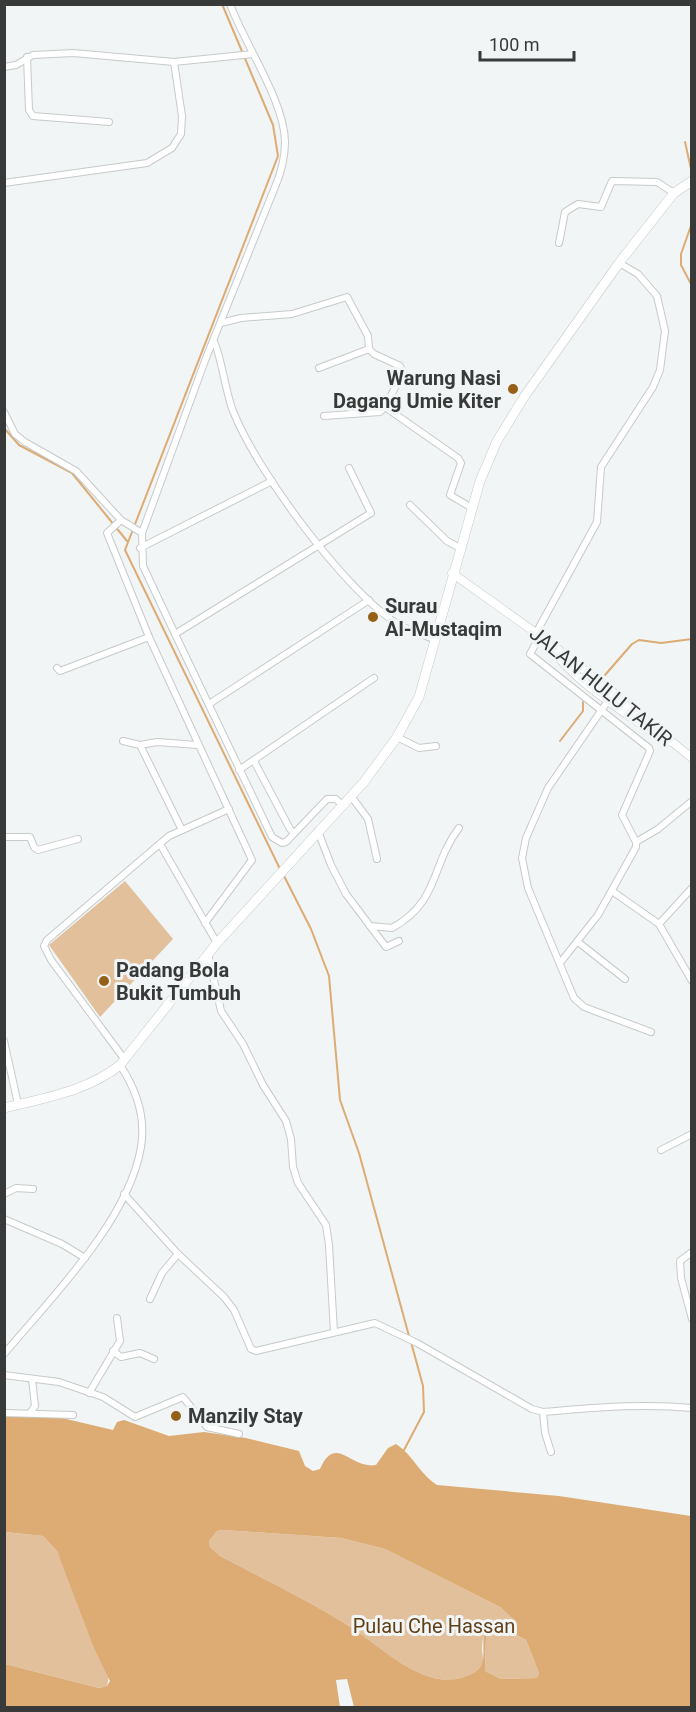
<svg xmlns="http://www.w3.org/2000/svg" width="696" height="1712" font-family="Roboto,sans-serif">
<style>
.green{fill:#e2c09c}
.water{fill:#ddab74;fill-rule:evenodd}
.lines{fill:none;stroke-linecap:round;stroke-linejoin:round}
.stream{stroke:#ddab74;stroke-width:2}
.minor-casing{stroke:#c6caca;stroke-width:8}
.tertiary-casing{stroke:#c6caca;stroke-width:9}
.secondary-casing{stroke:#c6caca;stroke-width:10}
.minor{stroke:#fff;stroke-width:6}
.tertiary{stroke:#fff;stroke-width:8}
.secondary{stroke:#fff;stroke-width:9}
.poi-dot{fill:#966017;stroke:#f1f5f5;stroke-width:2}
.labels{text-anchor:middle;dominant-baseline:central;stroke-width:6;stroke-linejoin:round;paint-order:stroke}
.poi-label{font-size:20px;font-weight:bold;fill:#383a3a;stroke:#f1f5f5;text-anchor:start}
.street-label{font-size:20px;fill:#383a3a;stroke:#f1f5f5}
.park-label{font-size:20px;fill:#613f15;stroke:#f1f5f5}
</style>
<rect width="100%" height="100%" fill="#f1f5f5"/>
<g class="green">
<path d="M125 881 173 939 100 1017 49 945Z"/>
<path d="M223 1530 341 1538 385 1549 500 1607 514 1620 517 1628 514 1631 502 1625 487 1628C485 1634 482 1640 482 1646 481 1654 486 1661 481 1668 472 1681 447 1681 434 1678 403 1670 378 1645 352 1628 309 1601 264 1579 220 1556L210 1547 209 1541 217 1531Z"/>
<path d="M5 1532 43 1536 57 1551 109 1676 107 1686 99 1688 5 1664Z"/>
<path d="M502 1627 526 1640 539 1673 537 1678 501 1679 485 1671 486 1637 496 1628Z"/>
</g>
<path class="water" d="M5 1415 62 1418 113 1430 117 1422 124 1420 169 1436 204 1432 246 1438 299 1451 305 1466 313 1471 320 1469C336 1433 351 1470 376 1465L388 1448 396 1444C413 1455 419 1473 437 1485L559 1496 691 1516V1707H354L347 1679 336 1680 340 1707H5V1664L99 1688 107 1686 110 1681 94 1648 57 1551 43 1536 5 1532ZM223 1530 341 1538 385 1549 500 1607 514 1620 517 1628 514 1631 499 1624 487 1628C478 1643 491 1664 474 1673 462 1680 447 1681 434 1678 403 1670 378 1645 352 1628 309 1601 264 1579 220 1556L210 1547 209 1541 217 1531ZM502 1627 526 1640 539 1673 537 1678 501 1679 485 1671 486 1637 496 1628Z"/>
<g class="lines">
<g class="stream">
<path d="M222 4 273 125 278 156 125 550 280 869"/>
<path d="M685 142 691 169"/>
<path d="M692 223 681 254V265L692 286"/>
<path d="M4 428 19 445 72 473 127 541"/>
<path d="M605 675 632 644 639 640 661 643 692 639"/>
<path d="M560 741 583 711V702"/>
<path d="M283 874 311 929 329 976 340 1100 359 1153 409 1336"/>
<path d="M404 1450 424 1412 423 1386 411 1342"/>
</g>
<g class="minor-casing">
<g id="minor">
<path d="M230 4C244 43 285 102 285 142 285 158 281 173 275 187L206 358 142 533 143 566 175 634 371 513 349 468"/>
<path d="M27 57 29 110 33 116 109 122"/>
<path d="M4 67 16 65 33 55 73 53 174 62 253 54"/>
<path d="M4 183 147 163 172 148 181 134 182 116 174 62"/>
<path d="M559 243 565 212 578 204 601 207 612 181 657 182 674 193"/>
<path d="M221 323 241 318 292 314 347 297 368 336 369 349 374 354 400 366 403 372 385 407 380 412 324 416"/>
<path d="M214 342C219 347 227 398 233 411 256 470 344 589 396 623 407 630 422 634 434 639"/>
<path d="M319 368 369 349"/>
<path d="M385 407 458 458 461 463 450 495 472 508"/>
<path d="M4 412 15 434 25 442 76 471 121 520 142 533"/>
<path d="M410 505 447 541 460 548"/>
<path d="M140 548 272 481"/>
<path d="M536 633 597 522 601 467 653 387 660 370 665 331 657 296 638 274 619 263"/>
<path d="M175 634 272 837 282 843 286 842 327 799H336L342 805"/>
<path d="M540 636 530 654 649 748 650 751 622 815 636 842V847L598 915 560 963"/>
<path d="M149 637 252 860 205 923"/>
<path d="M57 668 60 671 149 637 107 533 121 520"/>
<path d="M614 692 548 788 526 838 522 858 528 888 574 998 584 1007 651 1032"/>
<path d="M209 704 369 600"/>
<path d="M397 737 419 748 436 746"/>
<path d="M123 741 140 745 182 830"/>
<path d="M140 745 157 742 198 745"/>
<path d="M254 761 290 829 294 833"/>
<path d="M239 770 374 678"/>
<path d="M351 796 368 819 377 859"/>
<path d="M318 831 331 865 346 894 386 947 399 941"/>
<path d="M4 837H30L34 847 38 850 78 839"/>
<path d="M636 842 658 829 692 801"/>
<path d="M160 844 217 943"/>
<path d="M612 891 659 924 692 981"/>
<path d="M659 924 692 888"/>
<path d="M370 926 392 928C440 902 431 864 459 828"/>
<path d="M578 942 625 979"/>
<path d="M208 954 221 1011 243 1044 263 1085 286 1121 291 1139 293 1167 298 1183 326 1225 329 1245 334 1332"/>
<path d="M4 1041 18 1104"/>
<path d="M125 1060 51 960 44 946 47 940 169 836 229 809"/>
<path d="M661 1150 692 1134"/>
<path d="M4 1194 16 1188 33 1189"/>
<path d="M124 1194 178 1254 224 1297 234 1310 251 1349 256 1351 375 1323 417 1343 532 1409 543 1412C593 1408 641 1403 692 1408"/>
<path d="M4 1219 62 1244 85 1258"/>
<path d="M692 1252 680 1261 681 1278 692 1319"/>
<path d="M150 1299 162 1273 178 1254"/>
<path d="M113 1351 121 1357 140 1353 154 1359"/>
<path d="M4 1354C51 1298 129 1220 141 1147 146 1117 136 1089 120 1065"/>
<path d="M4 1375 59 1382 103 1397 135 1417 183 1397 207 1427 239 1434"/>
<path d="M89 1393 120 1341 117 1318"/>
<path d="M543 1412 545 1433 551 1452"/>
<path d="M4 1413 73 1415"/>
<path d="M30 1413 35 1406 32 1379"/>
</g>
</g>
<g class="tertiary-casing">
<g id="tertiary">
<path d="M452 573 554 646 692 758"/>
<path d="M550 647C576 683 626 713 662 739L671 742"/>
</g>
</g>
<g class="secondary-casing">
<path id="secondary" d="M4 1108C44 1098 88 1091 120 1065L217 943 364 782 397 737 419 697 480 481 497 441 524 397 619 263 674 193 692 181"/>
</g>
<use href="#minor" class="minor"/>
<use href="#tertiary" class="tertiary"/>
<use href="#secondary" class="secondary"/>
</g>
<g class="poi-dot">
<circle cx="513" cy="389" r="6"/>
<circle cx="373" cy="617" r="6"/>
<circle cx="104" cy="981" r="6"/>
<circle cx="176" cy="1416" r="6"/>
</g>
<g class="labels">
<g class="poi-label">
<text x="501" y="378" text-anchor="end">Warung Nasi<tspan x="501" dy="23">Dagang Umie Kiter</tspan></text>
<text x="385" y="606">Surau<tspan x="385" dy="23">Al-Mustaqim</tspan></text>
<text x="116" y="970">Padang Bola<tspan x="116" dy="23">Bukit Tumbuh</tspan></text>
<text x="188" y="1416">Manzily Stay</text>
</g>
<g class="street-label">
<text transform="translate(601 686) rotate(39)">JALAN HULU TAKIR</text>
</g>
<g class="park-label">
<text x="434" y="1626">Pulau Che Hassan</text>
</g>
</g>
<rect width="696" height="1712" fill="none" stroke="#383a3a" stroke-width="12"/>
<path d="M480 51v9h94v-9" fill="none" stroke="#383a3a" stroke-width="3"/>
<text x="489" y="51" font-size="18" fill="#383a3a" stroke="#f1f5f5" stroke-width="4.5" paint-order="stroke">100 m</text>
</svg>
